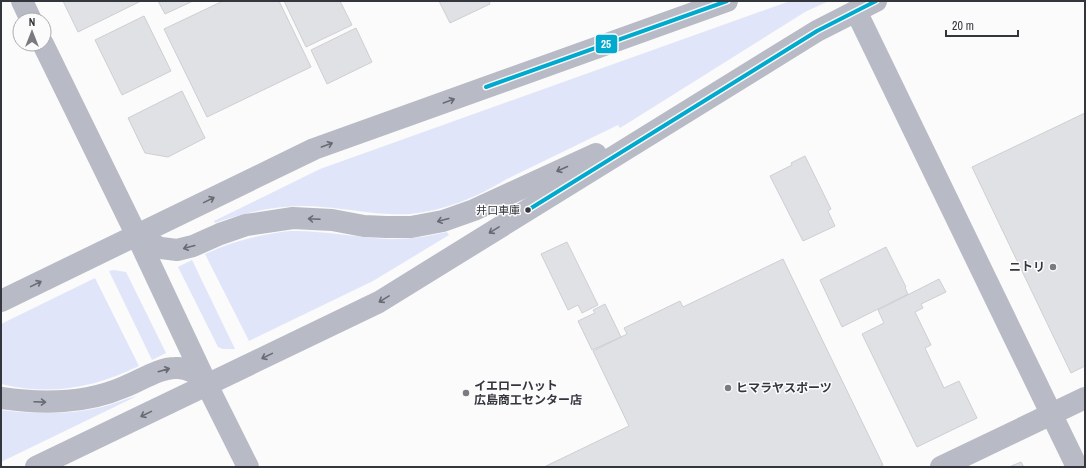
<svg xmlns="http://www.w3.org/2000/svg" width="1086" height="468" font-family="'Archivo Narrow','Noto Sans JP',sans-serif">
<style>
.green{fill:#e1e5f9}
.building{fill:#e0e1e5;stroke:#cecfd3}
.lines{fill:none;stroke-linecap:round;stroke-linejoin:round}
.secondary{stroke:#b8bac5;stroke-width:22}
.bus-1-casing{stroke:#fbfbfb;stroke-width:7}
.bus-1{stroke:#00a9ce;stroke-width:4}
.oneway{stroke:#696b74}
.bus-dot{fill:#34363e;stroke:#fbfbfb;stroke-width:1.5}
.poi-dot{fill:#7a7b80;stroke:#fbfbfb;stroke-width:1.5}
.labels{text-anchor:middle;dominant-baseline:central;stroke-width:3;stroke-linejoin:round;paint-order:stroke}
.bus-label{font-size:11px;fill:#34363e;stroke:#fbfbfb;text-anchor:end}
.poi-label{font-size:12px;font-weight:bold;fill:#34363e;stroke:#fbfbfb;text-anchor:start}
.line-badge{stroke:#fbfbfb;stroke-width:1.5}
.badge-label{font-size:11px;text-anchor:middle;font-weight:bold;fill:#fff}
</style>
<rect width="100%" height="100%" fill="#fbfbfb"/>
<g class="green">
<path d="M790 1H829L805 12 620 128 618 125 507 179C477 197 444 211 410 214 380 216 351 209 322 207 286 203 249 211 215 223L214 221 320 169Z"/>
<path d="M289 231C324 230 357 238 392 239 411 239 429 236 447 232L449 235 373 281 249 341 205 254C233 241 258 235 289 231Z"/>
<path d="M192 260 235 349H223L218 347 178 267Z"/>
<path d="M114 270 126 272 166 353 152 360 109 271Z"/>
<path d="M95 278 139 366C94 388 50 396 1 384V324Z"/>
<path d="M137 396 1 462V410C35 414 69 415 102 407 114 404 125 399 137 396Z"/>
</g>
<g class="building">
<path d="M63 1H141L78 32Z"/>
<path d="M158 1H193L165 14Z"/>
<path d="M223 1H279L311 67 207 117 164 29Z"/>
<path d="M284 1H340L352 25 306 47Z"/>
<path d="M439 1H489L490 4 450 23Z"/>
<path d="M144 16 171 71 122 95 95 40Z"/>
<path d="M356 28 372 62 327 84 311 50Z"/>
<path d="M182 91 205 138 168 157 145 153 128 118Z"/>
<path d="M1085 113V366L1071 373 972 167Z"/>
<path d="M805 156 831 209 828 211 835 226 803 241 770 176 792 165 791 163Z"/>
<path d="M567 242 598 305 582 313 578 305 568 310 541 254Z"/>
<path d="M886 247 906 287 905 288 908 294 842 327 820 280Z"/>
<path d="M783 259 883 465 879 467H544L629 426 593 351 627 334 624 328 680 301 683 307Z"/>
<path d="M939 279 946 292 921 304 923 308 915 312 931 345 925 348 944 388 959 381 977 418 917 447 862 334 884 323 878 310Z"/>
<path d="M605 304 621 337 592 350 578 321 595 313 593 310Z"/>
<path d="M1021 462 1024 467H1009Z"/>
</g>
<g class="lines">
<g class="secondary">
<path d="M22 1 31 20"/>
<path d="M856 11 1077 467"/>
<path d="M43 44 137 236 207 385 248 467"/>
<path d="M137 236 147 242 161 248 177 250 193 246 220 234 246 225 293 218 332 220 364 226 386 227H411L443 221 474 210 596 154"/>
<path d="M1 301 314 149 727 1"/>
<path d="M1 398C43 404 85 404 124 387 140 381 158 368 175 368 189 367 198 374 206 384"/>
<path d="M36 467 379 302 817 31 876 1"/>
<path d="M941 467 1085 398"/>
</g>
<g class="bus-1-casing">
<g id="bus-1">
<path d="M486 87 727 1"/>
<path d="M528 210 817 31 876 1"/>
</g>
</g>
<use href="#bus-1" class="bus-1"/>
</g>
<defs><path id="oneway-shaft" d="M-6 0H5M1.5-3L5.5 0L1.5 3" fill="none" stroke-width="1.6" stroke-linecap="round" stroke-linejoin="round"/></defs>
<g class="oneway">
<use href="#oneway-shaft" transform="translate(449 101) rotate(-20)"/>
<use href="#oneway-shaft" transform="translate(327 145) rotate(-20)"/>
<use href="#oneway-shaft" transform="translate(562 169) rotate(156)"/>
<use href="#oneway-shaft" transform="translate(209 200) rotate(-26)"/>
<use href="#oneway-shaft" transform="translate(314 219) rotate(-177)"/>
<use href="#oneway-shaft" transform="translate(443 220) rotate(165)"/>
<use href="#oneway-shaft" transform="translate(494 230) rotate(148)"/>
<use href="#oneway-shaft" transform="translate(189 247) rotate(165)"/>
<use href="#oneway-shaft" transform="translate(36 284) rotate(-26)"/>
<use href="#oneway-shaft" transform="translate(384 299) rotate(149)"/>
<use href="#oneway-shaft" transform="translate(267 356) rotate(154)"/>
<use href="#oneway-shaft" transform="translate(164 370) rotate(-16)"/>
<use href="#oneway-shaft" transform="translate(40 402) rotate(2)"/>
<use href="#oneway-shaft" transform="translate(146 414) rotate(154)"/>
</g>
<circle class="bus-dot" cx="528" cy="210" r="3.5"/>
<g class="poi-dot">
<circle cx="1053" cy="267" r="4"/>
<circle cx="728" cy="388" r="4"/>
<circle cx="466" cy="393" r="4"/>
</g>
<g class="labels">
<g class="bus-label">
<text x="520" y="210">井口車庫</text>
</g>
<g class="poi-label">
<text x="1045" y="267" text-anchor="end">ニトリ</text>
<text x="474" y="386">イエローハット<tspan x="474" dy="14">広島商工センター店</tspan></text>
<text x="736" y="388">ヒマラヤスポーツ</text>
</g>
</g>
<rect class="line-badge" x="595" y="34" width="23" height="20" rx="4" fill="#00a9ce"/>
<g class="badge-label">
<text x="606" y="48">25</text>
</g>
<rect width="1086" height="468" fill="none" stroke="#34363e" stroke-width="4"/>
<g transform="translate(32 32)"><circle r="19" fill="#fbfbfb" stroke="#abacaf"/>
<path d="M0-3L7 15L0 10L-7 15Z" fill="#7a7b80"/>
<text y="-6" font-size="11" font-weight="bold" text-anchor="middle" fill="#34363e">N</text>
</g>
<path d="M946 30v6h72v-6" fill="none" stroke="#34363e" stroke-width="2"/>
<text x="952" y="30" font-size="12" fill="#34363e" stroke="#fbfbfb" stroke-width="3" paint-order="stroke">20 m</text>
</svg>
